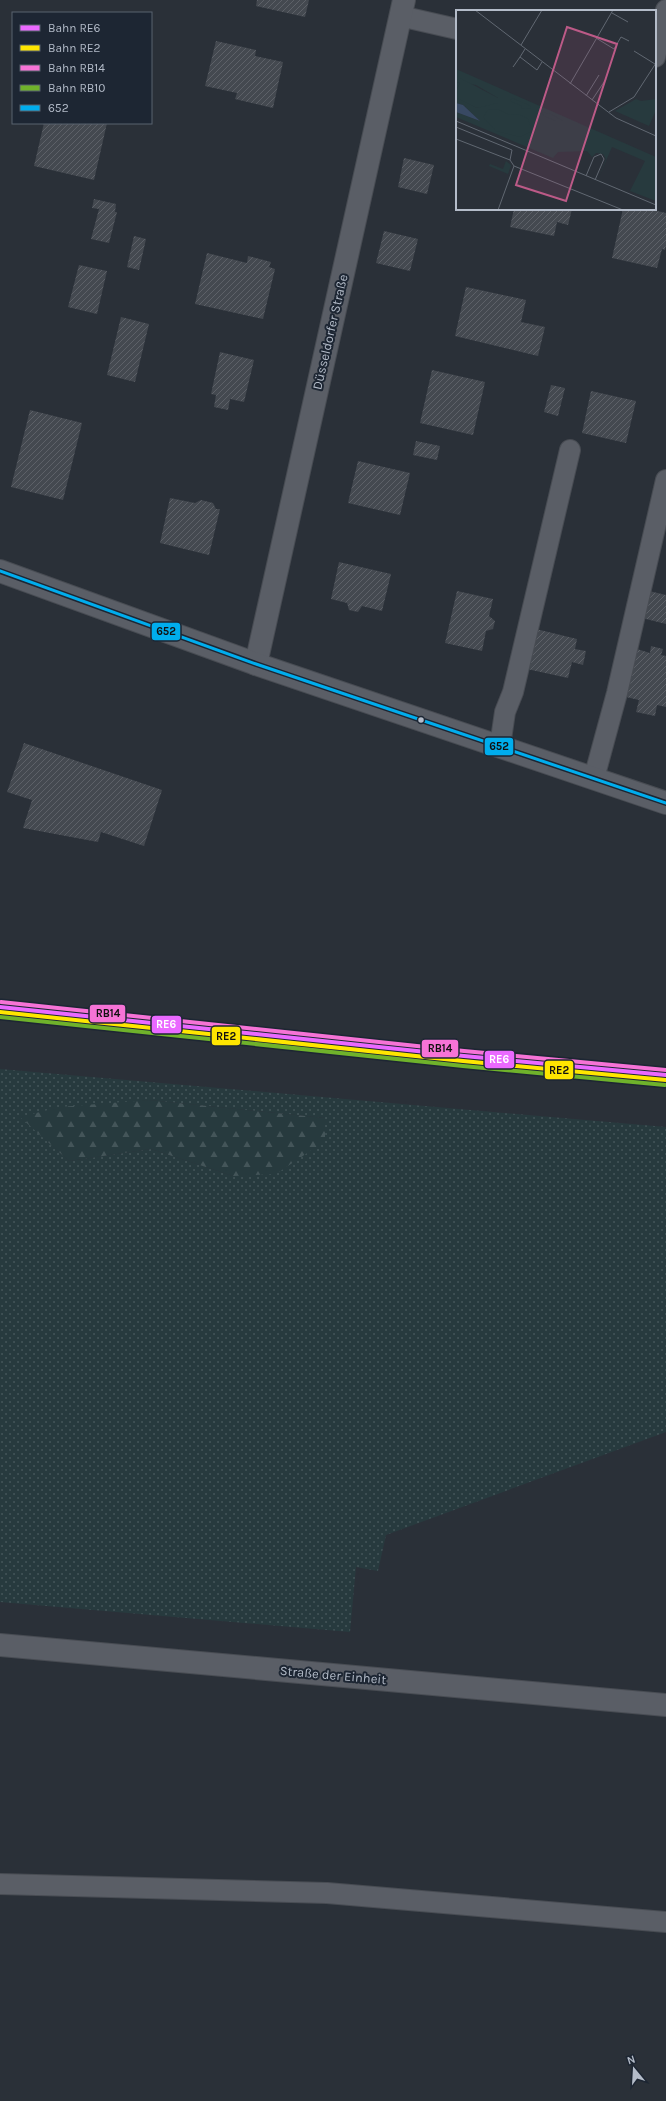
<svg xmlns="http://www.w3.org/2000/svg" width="666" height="2101" font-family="Karla,sans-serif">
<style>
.grass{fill:url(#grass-dots);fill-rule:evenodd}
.forest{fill:url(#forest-firs)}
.building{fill:url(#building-hatch)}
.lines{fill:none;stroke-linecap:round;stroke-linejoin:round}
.service-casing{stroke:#484c53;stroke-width:22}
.minor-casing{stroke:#484c53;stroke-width:24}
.tertiary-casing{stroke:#484c53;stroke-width:24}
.service{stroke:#5a5e66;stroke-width:20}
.minor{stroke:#5a5e66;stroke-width:22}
.tertiary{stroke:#5a5e66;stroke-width:22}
.bus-1-casing{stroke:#1d2633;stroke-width:6}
.bus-1{stroke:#00aded;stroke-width:3}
.rail-1-casing{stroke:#1d2633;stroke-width:7}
.rail-2-casing{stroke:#1d2633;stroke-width:7}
.rail-3-casing{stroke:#1d2633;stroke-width:7}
.rail-4-casing{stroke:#1d2633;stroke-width:7}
.rail-1{stroke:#ea69ff;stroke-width:4}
.rail-2{stroke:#ffe600;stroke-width:4}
.rail-3{stroke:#f673d6;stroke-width:4}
.rail-4{stroke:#6fb22b;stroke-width:4}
.bus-dot{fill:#b4bcc9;stroke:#1d2633;stroke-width:1.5}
.labels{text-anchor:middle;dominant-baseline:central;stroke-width:4;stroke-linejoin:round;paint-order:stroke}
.street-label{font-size:13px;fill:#b4bcc9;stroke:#1d2633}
.inset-road{fill:none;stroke:#616872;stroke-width:1}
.view{fill:#bc5a87;fill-opacity:0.15;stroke:#bc5a87;stroke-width:2}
.inset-edge{fill:none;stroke:#b4bcc9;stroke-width:2}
.line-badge{stroke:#1d2633;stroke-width:1.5}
.badge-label{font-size:11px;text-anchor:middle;font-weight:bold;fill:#fff}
.pale-badge-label{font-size:11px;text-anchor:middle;font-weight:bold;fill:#111}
</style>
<defs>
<pattern id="grass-dots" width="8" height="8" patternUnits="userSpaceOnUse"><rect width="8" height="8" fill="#273a3e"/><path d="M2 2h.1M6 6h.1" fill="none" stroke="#445559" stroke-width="1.8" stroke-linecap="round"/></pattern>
<pattern id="forest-firs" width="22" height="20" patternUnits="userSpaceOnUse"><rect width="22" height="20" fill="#273a3e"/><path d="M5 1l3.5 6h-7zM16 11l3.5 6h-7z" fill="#445559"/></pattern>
<pattern id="building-hatch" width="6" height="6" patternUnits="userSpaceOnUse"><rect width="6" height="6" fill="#444950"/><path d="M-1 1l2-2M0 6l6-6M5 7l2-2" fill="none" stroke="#5d6168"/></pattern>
</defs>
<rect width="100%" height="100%" fill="#2a3038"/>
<path class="grass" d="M0 1069 666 1127V1432L386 1535 378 1571 356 1567 350 1632 0 1602ZM149 1100 325 1118V1119L233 1176 151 1149 69 1161 21 1117Z"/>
<path class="forest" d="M149 1100 325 1118V1141L276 1174 233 1176 151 1149 69 1161 20 1117 60 1107Z"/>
<g class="building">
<path d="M257 0H309L305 17 256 6Z"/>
<path d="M216 41 256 50 255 56 283 62 273 108 235 99 237 93 205 86Z"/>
<path d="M44 123H107L94 180 34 166Z"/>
<path d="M404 158 434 165 427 194 398 187Z"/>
<path d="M94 199 116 204 115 212H117L109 243 91 239 99 209 92 208Z"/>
<path d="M514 209H572L568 225 557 222 554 236 510 227Z"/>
<path d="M623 209H648L666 213V245L665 250 662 249 657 268 612 258Z"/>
<path d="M384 231 418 239 410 271 376 263Z"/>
<path d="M134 236 146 239 139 270 127 267Z"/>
<path d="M207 253 247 263 248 256 271 262 269 267 275 269 263 319 195 304Z"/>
<path d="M79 265 107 271 97 314 68 307Z"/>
<path d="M466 287 526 300 521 322 545 327 538 356 455 336Z"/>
<path d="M121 317 149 324 135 382 107 375Z"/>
<path d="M220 352 254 360 244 402 230 399 228 410 214 407 216 395 211 394Z"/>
<path d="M432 370 485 382 473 435 420 423Z"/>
<path d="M551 385 565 388 558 416 544 412Z"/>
<path d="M591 391 636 401 626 443 582 433Z"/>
<path d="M30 410 82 423 63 500 11 487Z"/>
<path d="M416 441 440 446 437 460 413 455Z"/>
<path d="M358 461 410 473 400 515 348 503Z"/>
<path d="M170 498 195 503 201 500 213 503 216 509H220L209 555 160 543Z"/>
<path d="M339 562 391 574 382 611 362 606 358 612 349 610 347 603 331 599Z"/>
<path d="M645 590 666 595V624L638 617Z"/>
<path d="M457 591 493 599 489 616 495 621 493 629 486 631 482 651 445 643Z"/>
<path d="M536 629 577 639 575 649 586 651 583 665 572 662 568 678 527 669Z"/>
<path d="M651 646 663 649 661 655 666 656V707L657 705 655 716 636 712 639 700 626 697 637 649 650 653Z"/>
<path d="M24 743 162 790 144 846 101 832 98 842 23 828 32 800 7 792Z"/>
</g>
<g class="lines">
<g class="service-casing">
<g id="service">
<path d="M400 16 457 29"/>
<path d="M655 57 666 10"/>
<path d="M500 746 505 712 513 692 570 450"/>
<path d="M594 778 617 693 666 480"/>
<path d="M0 1884 327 1893 666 1922"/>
</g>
</g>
<g class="minor-casing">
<path id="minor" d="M256 664 404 0"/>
</g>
<g class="tertiary-casing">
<g id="tertiary">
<path d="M0 571 256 664 666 803"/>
<path d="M0 1645 666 1705"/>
</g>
</g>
<use href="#service" class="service"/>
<use href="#minor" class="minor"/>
<use href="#tertiary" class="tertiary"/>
<g class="bus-1-casing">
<path id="bus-1" d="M0 571 256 664 666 803"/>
</g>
<use href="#bus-1" class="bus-1"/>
<g class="rail-1-casing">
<path id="rail-1" d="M0 1007 464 1056 666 1075"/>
</g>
<g class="rail-2-casing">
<path id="rail-2" d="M0 1012 463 1061 666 1080"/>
</g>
<g class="rail-3-casing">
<path id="rail-3" d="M1 1002 464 1051 666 1070"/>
</g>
<g class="rail-4-casing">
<path id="rail-4" d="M0 1017 463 1066 665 1085"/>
</g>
<use href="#rail-1" class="rail-1"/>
<use href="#rail-2" class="rail-2"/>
<use href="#rail-3" class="rail-3"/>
<use href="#rail-4" class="rail-4"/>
</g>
<circle class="bus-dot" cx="421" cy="720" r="3.5"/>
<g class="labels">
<g class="street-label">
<text transform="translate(330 332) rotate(-77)">Düsseldorfer Straße</text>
<text transform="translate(333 1675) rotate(5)">Straße der Einheit</text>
</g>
</g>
<g transform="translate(456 10)">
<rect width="200" height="200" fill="#2a3038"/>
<path d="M0 59 200 147V191L174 181 189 151 156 137 143 167 150 149 147 144 140 143 136 147 131 141 102 142 97 148 0 107V102L24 111 7 95 0 93V85L21 98 42 88 20 75 1 72 4 73 0 81ZM180 89 185 91 200 89V100L193 116 159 101ZM50 151 55 155 52 164 33 156 34 154 47 159Z" fill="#273a3e"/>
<path d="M4 68 42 88V93L21 98 1 88 0 81 4 73 0 72ZM56 88 75 96 74 99 65 98 66 96 54 91ZM42 99 53 105 63 104 72 109 76 121 64 127 40 121 27 107 32 100ZM85 102 95 104 107 111H100L88 106Z" fill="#273a3e"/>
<path d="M0 93 7 95 24 111 0 102Z" fill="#384963"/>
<path class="inset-road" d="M19 0 160 108 200 126M156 3 172 12M140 28 158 39 165 27 173 31M65 35 86 0M69 39 64 47 81 60 86 52M178 41 199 54M57 57 64 47M114 74 157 0M130 86 143 65M136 90 150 69M153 102 178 87 200 53M0 111 200 195M0 117 56 140 54 150M0 129 54 150 58 156M130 166 138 147 145 144 148 149 139 170M42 200 58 156 167 200"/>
<path class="view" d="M111 17 161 34 110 191 60 175Z"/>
<rect width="200" height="200" class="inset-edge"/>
</g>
<g class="line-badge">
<rect x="151" y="622" width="30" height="19" rx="4" fill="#00aded"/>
<rect x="484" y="737" width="30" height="19" rx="4" fill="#00aded"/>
<rect x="89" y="1004" width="37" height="19" rx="4" fill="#f673d6"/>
<rect x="151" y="1015" width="31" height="19" rx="4" fill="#ea69ff"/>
<rect x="211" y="1026" width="30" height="20" rx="4" fill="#ffe600"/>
<rect x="421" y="1039" width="38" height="19" rx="4" fill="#f673d6"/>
<rect x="484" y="1050" width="31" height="19" rx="4" fill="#ea69ff"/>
<rect x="544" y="1060" width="30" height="20" rx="4" fill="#ffe600"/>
</g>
<g class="badge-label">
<text x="166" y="1028">RE6</text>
<text x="499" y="1063">RE6</text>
</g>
<g class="pale-badge-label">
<text x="166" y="635">652</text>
<text x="499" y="750">652</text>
<text x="108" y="1017">RB14</text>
<text x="226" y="1040">RE2</text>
<text x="440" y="1052">RB14</text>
<text x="559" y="1074">RE2</text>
</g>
<rect x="12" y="12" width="140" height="112" fill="#1d2633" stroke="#59626f"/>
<rect x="20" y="25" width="20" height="6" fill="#ea69ff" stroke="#59626f"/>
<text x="48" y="32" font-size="12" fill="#b4bcc9">Bahn RE6</text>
<rect x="20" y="45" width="20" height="6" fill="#ffe600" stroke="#59626f"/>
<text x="48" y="52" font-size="12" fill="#b4bcc9">Bahn RE2</text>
<rect x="20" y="65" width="20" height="6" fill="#f673d6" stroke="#59626f"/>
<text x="48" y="72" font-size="12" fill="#b4bcc9">Bahn RB14</text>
<rect x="20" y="85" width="20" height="6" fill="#6fb22b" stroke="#59626f"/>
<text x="48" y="92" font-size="12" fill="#b4bcc9">Bahn RB10</text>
<rect x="20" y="105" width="20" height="6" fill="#00aded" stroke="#59626f"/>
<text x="48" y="112" font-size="12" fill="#b4bcc9">652</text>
<g transform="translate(634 2069) rotate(342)" stroke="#1d2633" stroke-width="3" paint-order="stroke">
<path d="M0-3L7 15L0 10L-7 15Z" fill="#b4bcc9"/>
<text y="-6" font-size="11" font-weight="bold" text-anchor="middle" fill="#b4bcc9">N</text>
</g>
</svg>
